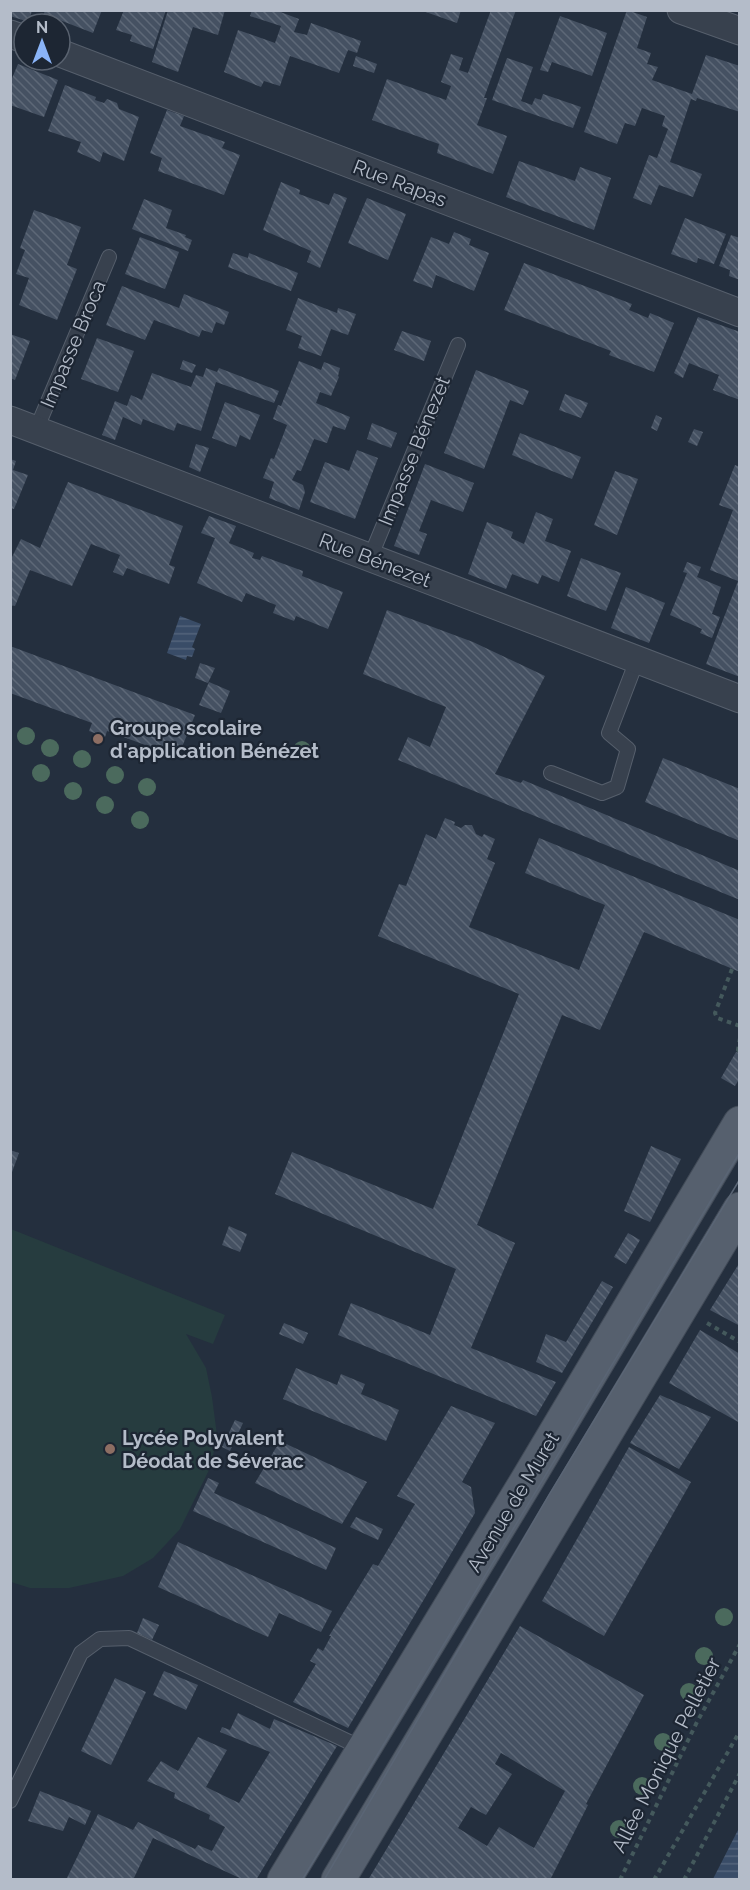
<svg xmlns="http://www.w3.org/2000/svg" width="750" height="1890" font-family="Raleway,sans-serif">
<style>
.green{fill:#263c3f}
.water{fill:url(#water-rules)}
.building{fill:url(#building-back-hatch);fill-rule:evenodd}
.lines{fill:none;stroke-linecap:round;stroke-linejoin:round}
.lane-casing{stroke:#565f6c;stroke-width:16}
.street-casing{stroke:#565f6c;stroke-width:29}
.primary-casing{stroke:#414a57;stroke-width:35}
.path{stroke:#44595c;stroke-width:4;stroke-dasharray:4.5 4.5;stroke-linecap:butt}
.lane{stroke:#38414e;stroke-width:14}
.street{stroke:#38414e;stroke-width:27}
.primary{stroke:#56606e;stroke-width:33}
.tram{stroke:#5a6575;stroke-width:1.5}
.tree{fill:#4b6a5d}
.education-dot{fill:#8d6e63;stroke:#1d2633;stroke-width:2}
.labels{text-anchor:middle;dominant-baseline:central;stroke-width:4.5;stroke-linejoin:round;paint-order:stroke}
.street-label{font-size:20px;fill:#b4bcc9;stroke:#1d2633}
.poi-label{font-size:20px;font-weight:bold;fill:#b4bcc9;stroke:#1d2633;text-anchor:start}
</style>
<defs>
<pattern id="water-rules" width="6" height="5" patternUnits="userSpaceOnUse" patternTransform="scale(1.5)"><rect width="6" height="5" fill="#394c67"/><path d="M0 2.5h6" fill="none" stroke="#53647b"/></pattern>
<pattern id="building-back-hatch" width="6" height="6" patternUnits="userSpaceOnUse" patternTransform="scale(1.5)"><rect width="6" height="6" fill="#455162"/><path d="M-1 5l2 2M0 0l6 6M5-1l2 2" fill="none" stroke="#5d6877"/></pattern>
</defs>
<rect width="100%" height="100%" fill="#242f3e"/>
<path class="green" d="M11 1229 225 1315 213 1344 186 1334 206 1368 212 1397 217 1435 211 1466 180 1529 153 1558 123 1576 69 1588H30L11 1582Z"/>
<g class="water">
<path d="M180 616 201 624 192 647 195 649 192 657 187 656 186 660 167 653Z"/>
<path d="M739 1828V1879H713Z"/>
</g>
<g class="building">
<path d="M10 10H32L29 22 10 16Z"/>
<path d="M45 10H102L93 33 57 19 56 24H41Z"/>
<path d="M124 10H166L153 49 130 41 132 35 116 30Z"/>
<path d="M168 10H225L218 35 193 27 178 72 152 62Z"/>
<path d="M252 10H275L299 19 294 32 307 35 311 23 361 41 357 53 348 50 339 73 290 56 280 86 264 81 261 87 224 72 238 30 275 43 281 26 250 16Z"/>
<path d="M420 10H461L457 23Z"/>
<path d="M491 10H516L484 98H487L477 125 507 136 493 174 437 153 439 144 372 120 387 79 446 100 451 86 441 82 451 54 463 58 459 70 468 73Z"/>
<path d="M627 10 647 17 637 48 651 53 647 64 658 67 652 80 692 94 706 55 740 66V112L697 98 696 101 691 99 670 162 702 174 693 197 659 185 651 205 633 198 649 155 657 158 668 129 662 126 665 116 642 108 635 126 625 123 617 144 584 132Z"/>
<path d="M560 16 607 33 592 76 552 62 548 72 540 70Z"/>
<path d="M356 56 377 64 374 73 353 66Z"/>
<path d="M507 58 533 67 521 101 532 105 535 98 541 100 543 94 581 107 573 128 492 100Z"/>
<path d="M18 64 58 80 44 117 10 105V83Z"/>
<path d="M65 85 96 97 95 100 104 103 107 99 117 103 119 109 139 117 124 161 103 152 100 162 77 152 81 142 48 131Z"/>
<path d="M167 110 184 116 180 126 225 142 222 148 240 155 224 195 158 171 162 158 150 153Z"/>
<path d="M519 161 575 181 580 167 611 178 594 230 506 197Z"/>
<path d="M281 182 300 190 299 194 329 205 334 193 347 198 320 268 307 262 311 251 263 230Z"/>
<path d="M367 198 406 214 388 260 348 243Z"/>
<path d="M144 199 172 210 166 228 186 235 185 237 192 240 188 251 132 229Z"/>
<path d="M34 210 81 227 67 265 77 269 57 320 19 305 29 278 16 274 25 250 20 248Z"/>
<path d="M685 218 726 234 714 264 698 258 697 263 671 254Z"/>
<path d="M454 232 471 239 469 245 489 253 474 291 436 275 432 288 413 281 431 237 449 244Z"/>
<path d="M731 235 740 238V280L729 276 730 270 719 266Z"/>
<path d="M140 237 179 252 165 289 125 274Z"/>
<path d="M233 253 248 258 249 253 298 273 291 291 228 267Z"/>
<path d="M524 263 632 304 629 310 648 318 650 313 674 323 654 372 609 355 611 351 504 310Z"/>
<path d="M122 286 179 308 184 294 229 312 224 325 216 322 212 333 202 330 199 337 154 320 145 340 106 325Z"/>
<path d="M298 298 337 313 338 308 356 314 348 335 331 329 321 356 298 348 302 336 286 330Z"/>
<path d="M698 317 740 332V400L713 390 719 375 689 363 683 378 674 373Z"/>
<path d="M402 331 431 341 424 361 394 350Z"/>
<path d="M10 334 30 341 15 380 10 378Z"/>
<path d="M97 338 134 351 118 392 81 379Z"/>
<path d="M183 360 196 365 192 373 180 369Z"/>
<path d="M299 361 321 370 324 362 340 368 338 376 339 377 331 396 320 392 316 403 350 417 345 430 333 426 327 443 314 439 301 471 297 470 292 480 303 485 305 492 299 510 269 498 274 482 263 478 271 458 274 459 287 425 273 419 278 405 281 406Z"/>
<path d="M206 368 217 372 219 368 279 391 274 403 216 382 201 431 177 423 174 431 143 419 141 425 123 417 115 440 102 435 115 401 127 406 131 395 142 400 152 373 191 387 196 375 203 377Z"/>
<path d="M476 370 529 391 523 405 510 400 484 469 444 453Z"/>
<path d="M565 394 588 403 581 418 559 410Z"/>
<path d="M225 402 260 415 250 440 240 435 236 447 212 438Z"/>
<path d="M656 415 662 418 657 431 651 428Z"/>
<path d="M372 423 397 433 391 448 367 439Z"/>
<path d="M694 429 703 432 697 446 688 442Z"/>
<path d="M520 433 581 457 572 479 512 455Z"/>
<path d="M196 444 209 448 200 472 189 467Z"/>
<path d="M357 450 378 458 355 519 310 502 325 462 349 471Z"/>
<path d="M10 459 16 461 13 470 28 475 14 509 10 508Z"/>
<path d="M425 464 474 483 463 512 431 500 419 531 427 534 419 555 394 546Z"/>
<path d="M735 465 740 467V677L706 664 738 581 710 570 733 510 719 505Z"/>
<path d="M615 471 638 479 617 535 594 525Z"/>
<path d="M68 482 183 526 169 565 175 567 169 584 127 568 123 576 113 572 120 555 91 544 72 586 30 570 15 606 10 605V561L21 539 40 548Z"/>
<path d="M536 512 553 519 545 541 571 551 559 582 542 575 538 584 512 574 506 589 468 574 487 522 513 532 511 538 524 544Z"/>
<path d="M209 516 236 526 229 543 254 553 252 558 260 560 262 556 303 571 302 576 343 592 328 629 296 616 294 621 273 613 276 605 246 593 242 602 197 583 215 538 201 533Z"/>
<path d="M581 558 621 573 606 611 567 596Z"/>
<path d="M687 562 701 567 697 577 721 587 712 614 720 617 712 638 700 633 702 629 670 615 687 573 683 572Z"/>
<path d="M626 587 665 603 649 643 611 628Z"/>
<path d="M387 610 473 642 545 676 495 774 521 783 523 780 740 871V900L398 760 408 737 430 747 446 707 363 674Z"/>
<path d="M10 646 195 715 178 757 107 731 105 737 89 731 92 723 10 693Z"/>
<path d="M200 663 215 668 208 683 195 678Z"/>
<path d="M209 682 230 691 221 713 199 705Z"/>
<path d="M663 758 740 789V841L645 802Z"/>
<path d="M445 818 455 822 454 825 461 828 465 825H472L476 834 482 837 484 834 495 839 487 859 495 863 469 927 579 970 605 905 525 873 539 838 740 920V972L644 932 600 1030 562 1015 477 1225 515 1243 471 1348 556 1382 536 1416 338 1335 351 1303 430 1335 456 1269 275 1194 292 1152 433 1209 519 994 378 936 399 884 406 886 426 834 436 839Z"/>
<path d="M736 1052 740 1053V1078L735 1086 721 1078Z"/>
<path d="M651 1146 681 1159 650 1222 624 1211Z"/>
<path d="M10 1150 19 1153 11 1175H10Z"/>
<path d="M229 1226 247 1234 240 1252 222 1245Z"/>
<path d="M628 1233 640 1240 626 1264 614 1257Z"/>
<path d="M740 1262V1326L710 1310Z"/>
<path d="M602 1281 613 1287 562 1373 536 1362 546 1334 566 1342Z"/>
<path d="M284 1323 308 1333 303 1344 279 1334Z"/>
<path d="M700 1330 740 1354V1423L669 1383Z"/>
<path d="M296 1368 337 1385 341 1374 365 1384 361 1394 399 1410 386 1441 283 1399Z"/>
<path d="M660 1395 711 1417 679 1469 630 1443Z"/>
<path d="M451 1406 495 1423 462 1482 471 1487 475 1513 348 1728 293 1702 316 1664 310 1661 318 1648 323 1651 331 1636H329L373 1564 378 1566 415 1504 397 1496Z"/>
<path d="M235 1420 243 1423 230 1451 222 1447Z"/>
<path d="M280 1441 367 1482 342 1524 255 1483Z"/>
<path d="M629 1447 691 1482 604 1636 542 1601Z"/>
<path d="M208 1478 219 1483 214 1493 336 1548 326 1570 193 1511Z"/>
<path d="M356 1517 383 1529 378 1540 350 1527Z"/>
<path d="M178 1542 332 1611 321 1632 279 1613 268 1637 158 1587Z"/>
<path d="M143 1618 159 1625 152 1640 137 1633Z"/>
<path d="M520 1626 644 1695 586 1804 588 1805 550 1880H368ZM501 1753 565 1791 534 1848 499 1827 487 1846 458 1828 471 1807 486 1815 512 1774 495 1764Z"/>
<path d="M164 1671 198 1685 186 1710 153 1695Z"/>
<path d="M115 1678 146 1692 111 1765 81 1751Z"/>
<path d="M238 1713 270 1729 274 1719 337 1746 256 1880H244L153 1838 133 1880H66L98 1814 133 1830 138 1822 195 1849 198 1845 212 1851 225 1827 209 1819 210 1815 174 1798 175 1793 147 1781 161 1761 178 1771 198 1737 227 1750 206 1787 239 1803 270 1752 220 1732 222 1727 230 1730Z"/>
<path d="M40 1791 91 1811 85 1825 69 1817 63 1831 28 1821Z"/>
</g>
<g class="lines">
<g class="lane-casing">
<g id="lane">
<path d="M36 430 109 257"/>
<path d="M370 558 458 345"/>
<path d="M551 773 602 793 617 787 628 749 609 733 637 660"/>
<path d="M10 1801 81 1653 100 1639 129 1638 364 1749"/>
</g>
</g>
<g class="street-casing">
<g id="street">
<path d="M681 10 740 31"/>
<path d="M10 34 24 39"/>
<path d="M60 53 740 313"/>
<path d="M10 420 740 699"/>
</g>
</g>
<g class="primary-casing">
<g id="primary">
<path d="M284 1880 526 1482 740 1123"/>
<path d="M338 1880 740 1209"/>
</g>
</g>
<g class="path">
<path d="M732 969 715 1013 717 1018 740 1026"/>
<path d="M740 1038 738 1050 740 1051"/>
<path d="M707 1323 740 1342"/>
<path d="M620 1880 697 1722 740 1644"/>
<path d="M654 1880 740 1731"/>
<path d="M684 1880 740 1773"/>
</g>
<use href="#lane" class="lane"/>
<use href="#street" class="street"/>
<use href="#primary" class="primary"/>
<g class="tram">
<path d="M302 1880 740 1152"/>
<path d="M324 1880 549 1495 740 1179"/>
</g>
</g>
<g class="tree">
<circle cx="26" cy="736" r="9"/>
<circle cx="50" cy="748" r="9"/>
<circle cx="302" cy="750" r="9"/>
<circle cx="82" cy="759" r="9"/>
<circle cx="41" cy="773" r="9"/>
<circle cx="115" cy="775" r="9"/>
<circle cx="147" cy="787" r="9"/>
<circle cx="73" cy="791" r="9"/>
<circle cx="105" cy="805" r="9"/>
<circle cx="140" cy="820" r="9"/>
<circle cx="724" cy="1617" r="9"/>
<circle cx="704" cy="1656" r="9"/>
<circle cx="689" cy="1692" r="9"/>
<circle cx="663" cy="1742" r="9"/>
<circle cx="642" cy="1786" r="9"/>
<circle cx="619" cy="1829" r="9"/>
</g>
<g class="education-dot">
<circle cx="98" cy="739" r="6"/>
<circle cx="110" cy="1449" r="6"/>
</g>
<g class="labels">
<g class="street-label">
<text transform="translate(400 183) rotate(21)">Rue Rapas</text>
<text transform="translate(73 344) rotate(-67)">Impasse Broca</text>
<text transform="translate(414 451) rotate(-68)">Impasse Bénezet</text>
<text transform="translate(375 560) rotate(21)">Rue Bénezet</text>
<text transform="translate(513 1502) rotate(-59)">Avenue de Muret</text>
<text transform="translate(666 1755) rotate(-63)">Allée Monique Pelletier</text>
</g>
<g class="poi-label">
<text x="110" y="728">Groupe scolaire<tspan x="110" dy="23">d'application Bénézet</tspan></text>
<text x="122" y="1438">Lycée Polyvalent<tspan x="122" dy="23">Déodat de Séverac</tspan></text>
</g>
</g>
<rect width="750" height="1890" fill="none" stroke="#b4bcc9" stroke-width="24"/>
<g transform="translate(42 42)"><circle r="28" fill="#1d2633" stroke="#59626f" stroke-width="1.5"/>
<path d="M0-4.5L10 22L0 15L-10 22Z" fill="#8ab4f8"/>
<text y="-9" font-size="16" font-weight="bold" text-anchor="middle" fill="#b4bcc9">N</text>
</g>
</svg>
